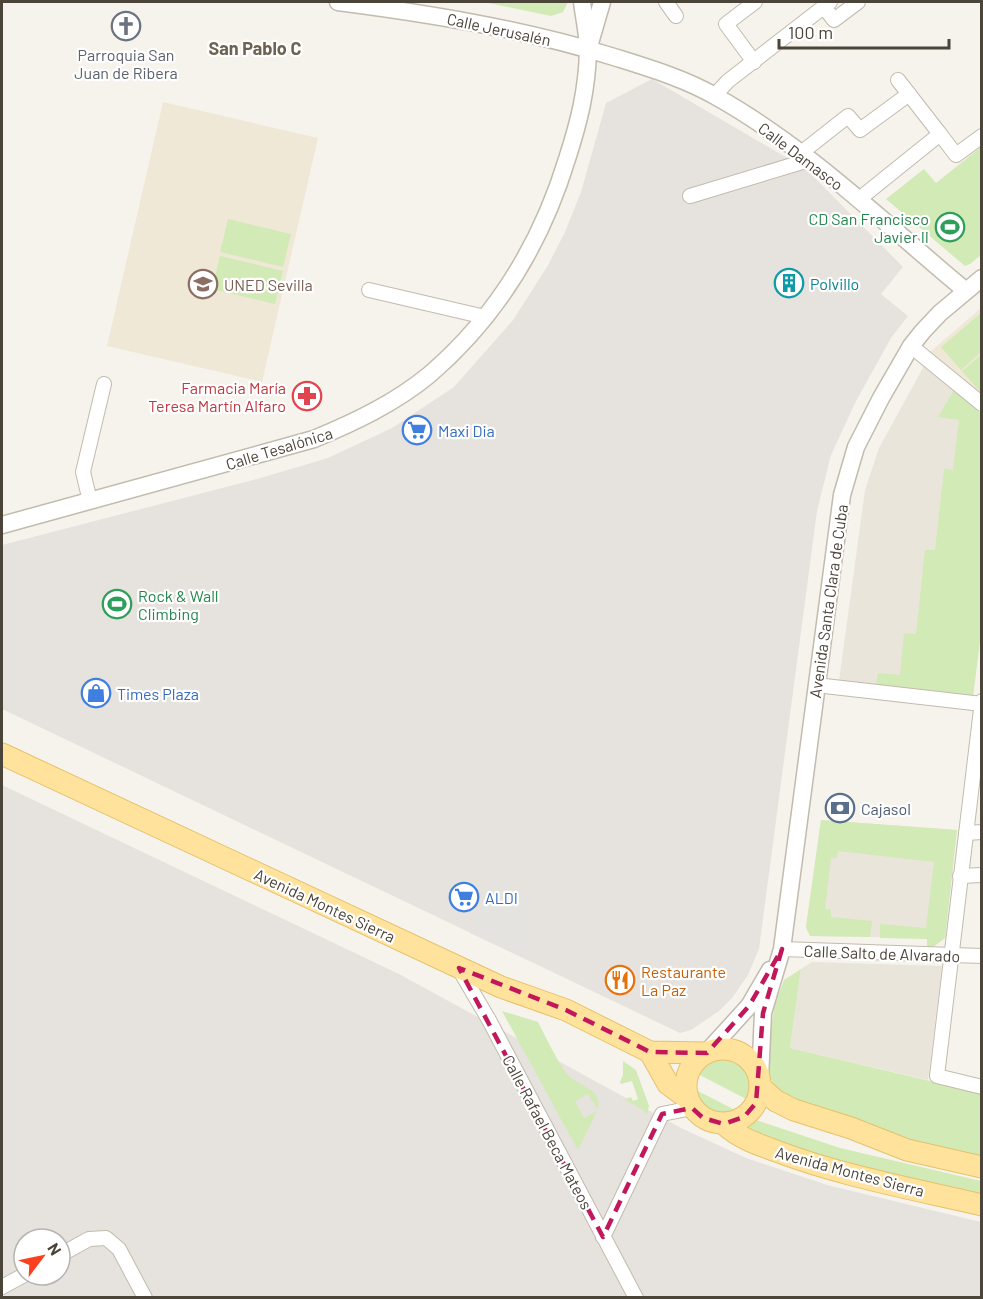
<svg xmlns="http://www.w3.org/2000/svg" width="983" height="1299" font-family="Barlow,sans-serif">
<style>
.residential{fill:#eae5da}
.industrial{fill:#e6e2dd;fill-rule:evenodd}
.education{fill:#efe8d6}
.green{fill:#d2eab5}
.parking{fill:#e5e3e0}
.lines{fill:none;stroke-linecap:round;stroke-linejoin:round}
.minor-casing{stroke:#c2bbae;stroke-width:16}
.tertiary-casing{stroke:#c2bbae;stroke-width:19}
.primary-casing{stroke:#e6c16a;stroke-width:23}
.minor{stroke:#fff;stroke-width:14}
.tertiary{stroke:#fff;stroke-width:16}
.primary{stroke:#ffe39c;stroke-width:21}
.marked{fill:none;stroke:#c2185b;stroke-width:4.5;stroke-dasharray:12 8;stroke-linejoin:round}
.labels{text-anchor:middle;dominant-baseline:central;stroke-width:4.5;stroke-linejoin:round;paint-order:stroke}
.street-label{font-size:16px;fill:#4b4439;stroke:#fff}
.worship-label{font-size:16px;fill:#5b616d;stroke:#fff}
.leisure-label{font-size:16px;fill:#27864d;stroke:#fff;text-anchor:end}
.culture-label{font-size:16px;fill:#0d838f;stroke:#fff;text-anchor:start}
.education-label{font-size:16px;fill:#785e54;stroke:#fff;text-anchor:start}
.health-label{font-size:16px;fill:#be3a42;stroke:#fff;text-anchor:end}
.shop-label{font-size:16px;fill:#366cbe;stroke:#fff;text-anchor:start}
.service-label{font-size:16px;fill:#4e5e75;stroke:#fff;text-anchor:start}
.food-label{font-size:16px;fill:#c56008;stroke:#fff;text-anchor:start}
.neighbourhood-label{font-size:18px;font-weight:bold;fill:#6e6250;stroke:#fff}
</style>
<rect width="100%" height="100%" fill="#f6f3ec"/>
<g class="residential">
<path d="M924 366 981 414 982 625 973 696 839 681 865 490 879 448Z"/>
<path d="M821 820 957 830 945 938 810 936 806 927Z"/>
<path d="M812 962 942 966 928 1080 790 1048 801 969Z"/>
</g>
<g class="industrial">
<path d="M652 79 806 169 903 267 881 294 908 316 891 338 855 403 831 455 817 511 759 949 748 975 732 998 719 1011 691 1030 680 1033 2 709V545L257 479 328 458 392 428 454 387 513 320 547 267 565 232 581 192 606 103Z"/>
<path d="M2 785 399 974 681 1128 746 1158 827 1185 981 1222V1297H2ZM24 1239H60V1275H24Z"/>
</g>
<g class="education">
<path d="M163 102 318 138 262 382 107 346Z"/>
<path d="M981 308V397L930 352Z"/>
</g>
<g class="green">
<path d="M484 2H568L563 12 551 16Z"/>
<path d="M981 147V255L970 264 965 266 886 199 924 169 936 183Z"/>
<path d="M228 219 291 234 283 267 220 252Z"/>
<path d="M220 256 283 271 275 304 212 289Z"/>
<path d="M981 313V352L961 370 941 347Z"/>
<path d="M981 355 982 393H981L962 371Z"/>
<path d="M954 390 981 414 982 625 973 696 876 685 878 673 900 675 904 633 916 634 925 550H935L944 469 953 470 959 420 938 417Z"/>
<path d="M821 820 957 830 945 938 932 948H927V939L880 938V924L926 928 934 862 838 851 837 858H831L825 909 831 910V917L872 921 870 937 810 936 806 927Z"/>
<path d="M801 969 790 1048 981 1093V1157L881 1133 882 1129 812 1108 776 1089 770 1078 769 1039 775 1004 784 980Z"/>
<path d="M502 1011 538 1022C547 1039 555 1057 566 1073 576 1086 603 1087 598 1110L588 1094 575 1101 584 1118 597 1111 578 1150Z"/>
<path d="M725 1056C747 1061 758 1079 750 1101L696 1073C702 1061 712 1057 725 1056Z"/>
<path d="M623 1061 636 1070 649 1106 647 1114 642 1109 627 1101 626 1099 631 1097 633 1101 638 1099 632 1081 621 1084 620 1082 623 1075Z"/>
<path d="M694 1089 735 1110 737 1114C715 1120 698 1113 692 1090Z"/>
<path d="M753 1119 840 1148 981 1181V1199L858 1171 739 1128Z"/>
</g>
<path class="parking" d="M501 867 518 899 529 896 528 960 470 933Z"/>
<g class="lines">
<g class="minor-casing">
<g id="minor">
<path d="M666 2 676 16"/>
<path d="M824 7 834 20 858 2"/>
<path d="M754 62 726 24 755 2"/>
<path d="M898 80 940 134"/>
<path d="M714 96 728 81 830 2"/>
<path d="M801 153 848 116 860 130 909 94"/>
<path d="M690 196 809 160"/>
<path d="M858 200 940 134 956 155 982 136"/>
<path d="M369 290 485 317"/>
<path d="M911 346 982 404"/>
<path d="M90 501 83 472 104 384"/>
<path d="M816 685 982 704"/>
<path d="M982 701 937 1076 982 1087"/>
<path d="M966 833 982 832"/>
<path d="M960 876 982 875"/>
<path d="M782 949 982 956"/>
<path d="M459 969 489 1020 636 1298"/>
<path d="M603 1237 662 1114 692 1108"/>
<path d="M60 1255 89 1239 106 1238 119 1249 145 1298"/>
<path d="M2 1287 24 1275"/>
</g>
</g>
<g class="tertiary-casing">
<g id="tertiary">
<path d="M338 2C431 14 524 29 614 57 649 68 683 78 715 96 808 148 885 224 966 291"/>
<path d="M590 43 602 2"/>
<path d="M2 525 314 439C355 422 395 403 429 375 498 316 541 244 567 159 579 122 587 90 588 51 588 35 584 18 582 2"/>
<path d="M708 1051 749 1006 770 970"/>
<path d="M760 1079 763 1013 782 949 842 495 856 447 881 398 911 346 923 331 940 313 982 278"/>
</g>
</g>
<g class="primary-casing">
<g id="primary">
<path d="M2 754 501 987 566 1010 650 1052 706 1053"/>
<circle cx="723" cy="1086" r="37"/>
<path d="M650 1052 668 1084 687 1098"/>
<path d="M760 1087 776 1101 794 1110 851 1128 907 1150 982 1167"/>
<path d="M724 1124C739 1138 757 1144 776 1151 842 1176 913 1189 982 1205"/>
</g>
</g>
<use href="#minor" class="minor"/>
<use href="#tertiary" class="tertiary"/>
<use href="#primary" class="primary"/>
</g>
<path class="marked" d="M782 949 763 1013 756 1103 744 1117 724 1124 703 1118 692 1108 662 1114 603 1237 459 968 566 1010 650 1052 707 1053 749 1006Z"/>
<defs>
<g id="church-ring" transform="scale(1.5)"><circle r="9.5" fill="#fff" stroke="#6b7280" stroke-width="1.5"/><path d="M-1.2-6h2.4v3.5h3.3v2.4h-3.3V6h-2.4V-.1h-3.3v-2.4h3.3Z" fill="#6b7280"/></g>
<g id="stadium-ring" transform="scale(1.5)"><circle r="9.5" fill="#fff" stroke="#2e9e5b" stroke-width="1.5"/><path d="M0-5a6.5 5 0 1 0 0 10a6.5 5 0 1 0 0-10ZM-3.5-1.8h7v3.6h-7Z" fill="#2e9e5b"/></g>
<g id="building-ring" transform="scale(1.5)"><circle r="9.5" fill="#fff" stroke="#0f9aa8" stroke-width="1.5"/><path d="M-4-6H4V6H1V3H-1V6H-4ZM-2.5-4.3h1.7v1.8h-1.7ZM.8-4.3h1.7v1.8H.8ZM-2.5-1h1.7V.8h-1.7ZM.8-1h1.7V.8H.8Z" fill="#0f9aa8"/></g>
<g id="university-ring" transform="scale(1.5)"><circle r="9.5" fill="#fff" stroke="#8d6e63" stroke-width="1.5"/><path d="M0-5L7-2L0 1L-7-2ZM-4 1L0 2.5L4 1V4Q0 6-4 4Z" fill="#8d6e63"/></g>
<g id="pharmacy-ring" transform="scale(1.5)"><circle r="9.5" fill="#fff" stroke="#e0444e" stroke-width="1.5"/><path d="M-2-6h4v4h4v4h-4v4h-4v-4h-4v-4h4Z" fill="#e0444e"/></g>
<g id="supermarket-ring" transform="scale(1.5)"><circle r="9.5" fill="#fff" stroke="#3f7fe0" stroke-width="1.5"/><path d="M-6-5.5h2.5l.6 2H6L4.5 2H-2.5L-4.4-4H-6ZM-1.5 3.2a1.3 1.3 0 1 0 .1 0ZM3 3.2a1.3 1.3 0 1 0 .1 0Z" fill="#3f7fe0"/></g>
<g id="shop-ring" transform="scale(1.5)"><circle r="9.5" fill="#fff" stroke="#3f7fe0" stroke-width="1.5"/><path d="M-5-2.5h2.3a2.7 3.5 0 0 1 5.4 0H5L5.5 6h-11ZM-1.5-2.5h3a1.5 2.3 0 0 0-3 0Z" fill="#3f7fe0"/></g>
<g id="bank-ring" transform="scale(1.5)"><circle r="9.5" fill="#fff" stroke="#5c6f8a" stroke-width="1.5"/><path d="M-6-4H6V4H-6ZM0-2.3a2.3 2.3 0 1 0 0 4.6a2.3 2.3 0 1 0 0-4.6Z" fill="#5c6f8a"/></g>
<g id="restaurant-ring" transform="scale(1.5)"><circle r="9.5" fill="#fff" stroke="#e8710a" stroke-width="1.5"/><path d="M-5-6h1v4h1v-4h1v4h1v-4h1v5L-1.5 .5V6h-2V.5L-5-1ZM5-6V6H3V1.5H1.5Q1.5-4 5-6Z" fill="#e8710a"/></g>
</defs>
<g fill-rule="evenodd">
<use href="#church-ring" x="126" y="26"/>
<use href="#stadium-ring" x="950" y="227"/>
<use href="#building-ring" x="789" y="283"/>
<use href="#university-ring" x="203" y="284"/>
<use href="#pharmacy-ring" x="307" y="396"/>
<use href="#supermarket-ring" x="417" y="430"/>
<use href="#stadium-ring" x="117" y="604"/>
<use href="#shop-ring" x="96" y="693"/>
<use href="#bank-ring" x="840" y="808"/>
<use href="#supermarket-ring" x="464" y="897"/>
<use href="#restaurant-ring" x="620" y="980"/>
</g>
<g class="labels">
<g class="street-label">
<text transform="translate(499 29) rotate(12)">Calle Jerusalén</text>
<text transform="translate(801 156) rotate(37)">Calle Damasco</text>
<text transform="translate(279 448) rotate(-17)">Calle Tesalónica</text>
<text transform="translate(828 601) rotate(-82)">Avenida Santa Clara de Cuba</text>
<text transform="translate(325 905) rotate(25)">Avenida Montes Sierra</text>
<text transform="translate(882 953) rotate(2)">Calle Salto de Alvarado</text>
<text transform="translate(548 1132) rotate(62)">Calle Rafael Beca Mateos</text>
<text transform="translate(850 1171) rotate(15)">Avenida Montes Sierra</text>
</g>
<g class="worship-label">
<text x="126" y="54">Parroquia San<tspan x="126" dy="18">Juan de Ribera</tspan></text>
</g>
<g class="leisure-label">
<text x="929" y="218">CD San Francisco<tspan x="929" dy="18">Javier II</tspan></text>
<text x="138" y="595" text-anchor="start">Rock &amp; Wall<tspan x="138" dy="18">Climbing</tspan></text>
</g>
<g class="culture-label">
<text x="810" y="283">Polvillo</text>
</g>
<g class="education-label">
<text x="224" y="284">UNED Sevilla</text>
</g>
<g class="health-label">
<text x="286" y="387">Farmacia María<tspan x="286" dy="18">Teresa Martín Alfaro</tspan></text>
</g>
<g class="shop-label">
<text x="438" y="430">Maxi Dia</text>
<text x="117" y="693">Times Plaza</text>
<text x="485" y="897">ALDI</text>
</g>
<g class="service-label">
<text x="861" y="808">Cajasol</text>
</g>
<g class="food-label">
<text x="641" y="971">Restaurante<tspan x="641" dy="18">La Paz</tspan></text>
</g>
<g class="neighbourhood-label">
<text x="255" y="48">San Pablo C</text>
</g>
</g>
<rect width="983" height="1299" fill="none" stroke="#4b4439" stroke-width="6"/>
<g transform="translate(42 1257) rotate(58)"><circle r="28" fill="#ffffff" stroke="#b7b4b0" stroke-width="1.5"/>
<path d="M0-4.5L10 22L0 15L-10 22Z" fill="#fc3f1d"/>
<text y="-9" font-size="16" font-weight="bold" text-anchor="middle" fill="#4b4439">N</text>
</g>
<path d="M779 39v9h170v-9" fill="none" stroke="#4b4439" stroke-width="3"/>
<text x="788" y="39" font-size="18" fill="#4b4439" stroke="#ffffff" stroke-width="4.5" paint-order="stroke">100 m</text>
</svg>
